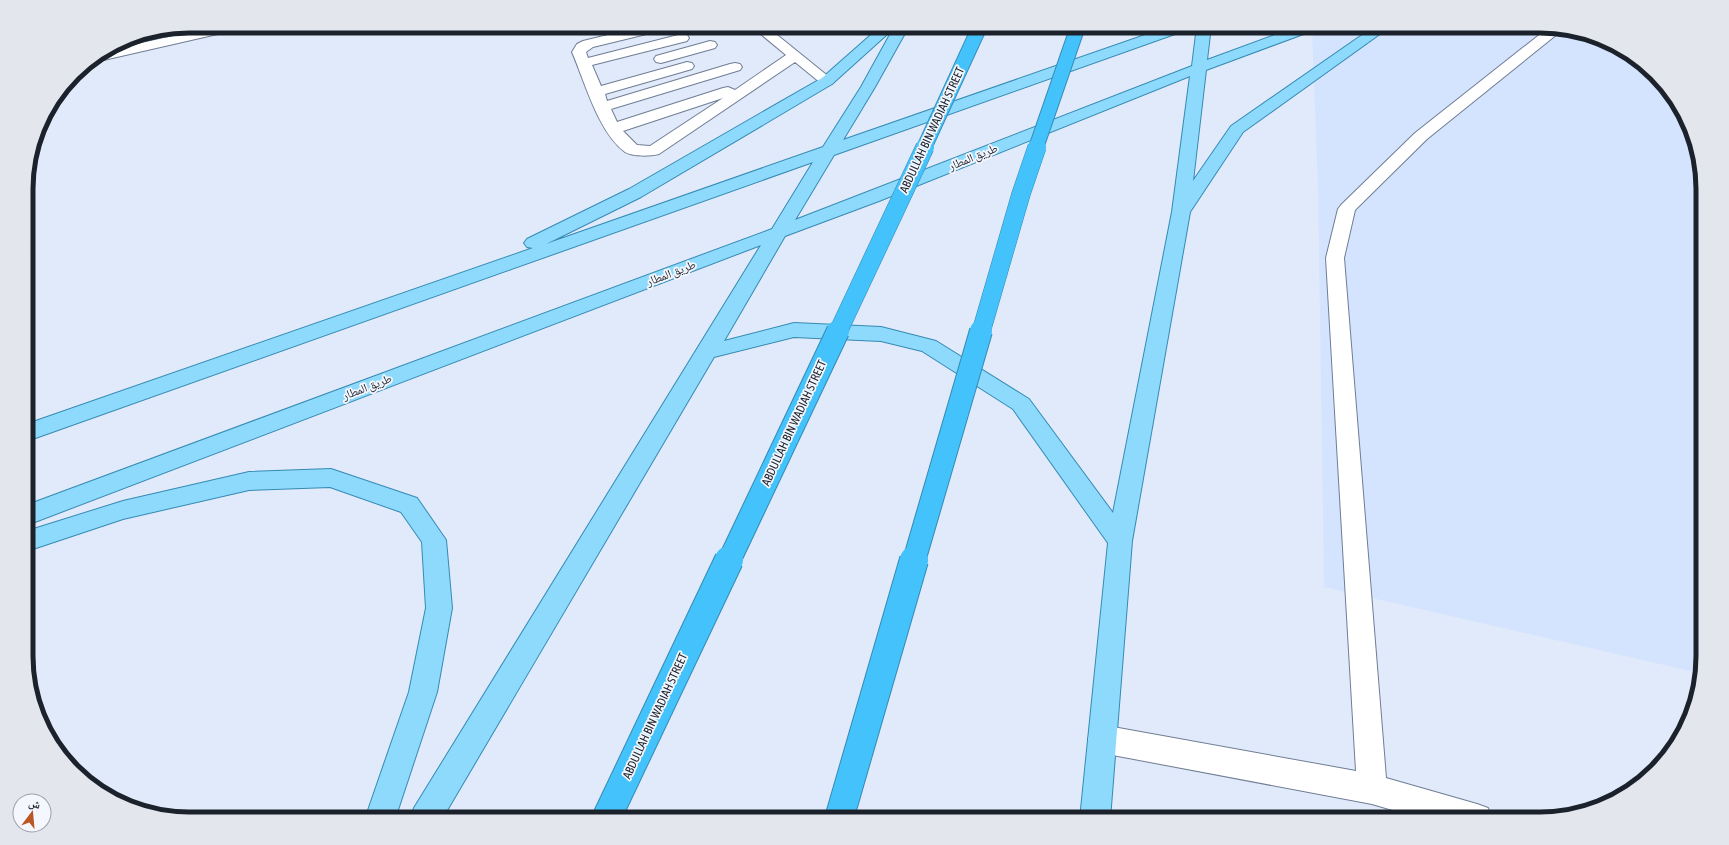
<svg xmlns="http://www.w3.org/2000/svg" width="1729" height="845" font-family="'Asap Condensed','Noto Naskh Arabic',sans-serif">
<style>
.built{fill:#d4e3fe}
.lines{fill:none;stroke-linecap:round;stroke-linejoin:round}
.minor-casing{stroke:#6f7d95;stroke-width:2}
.major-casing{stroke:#358ab3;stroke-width:2}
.minor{fill:#fff;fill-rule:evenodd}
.major{fill:#8edafd;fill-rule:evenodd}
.highway-bridge-far3-casing{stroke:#358ab3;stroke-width:16;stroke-linecap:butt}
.highway-bridge-far2-casing{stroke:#358ab3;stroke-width:19;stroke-linecap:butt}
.highway-bridge-far1-casing{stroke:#358ab3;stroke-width:24;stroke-linecap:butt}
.highway-bridge-casing{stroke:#358ab3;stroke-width:30;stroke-linecap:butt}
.highway-bridge-far3{stroke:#43c2fc;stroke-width:14}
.highway-bridge-far2{stroke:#43c2fc;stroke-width:18}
.highway-bridge-far1{stroke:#43c2fc;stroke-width:22}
.highway-bridge{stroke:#43c2fc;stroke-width:28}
.labels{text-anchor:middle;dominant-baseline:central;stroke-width:3.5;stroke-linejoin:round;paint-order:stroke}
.street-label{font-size:12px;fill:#1c222c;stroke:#f4f7fd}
.rim{fill:none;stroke:#1c222c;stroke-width:5}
</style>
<rect width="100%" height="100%" fill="#e1eafa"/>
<path class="built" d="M1312 26H1540L1612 43 1647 66 1675 98 1702 168 1703 656 1699 673 1324 587 1318 188Z"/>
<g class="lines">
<g class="minor-casing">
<g id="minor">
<path d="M217 26H242L240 29 235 30 95 62 90 61 106 51Z"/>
<path d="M645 26H669L667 29 593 47 586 52 588 58 682 34 687 35 689 38 687 41 592 65 601 86 687 62 692 63 694 66 692 69 605 94 607 101 730 64 735 63 740 64 742 67 740 70 611 109 617 122 723 88 728 87 735 90 786 55 751 26H766L834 81 832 84 827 85 822 84 795 62 659 154C651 156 633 157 625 152 598 132 585 82 572 52L577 44 583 41ZM723 98 650 146 637 145 623 131Z"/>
<path d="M1548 28 1561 31 1427 139 1355 210 1344 258 1386 778 1477 804 1488 808 1492 819H1423L1372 804 1102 753 1092 749 1088 739 1092 729 1102 725 1356 771 1326 258 1338 209 1341 205 1415 133Z"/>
<path d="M710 41 715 42 717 45 715 48 661 63 656 62 654 59 656 56Z"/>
</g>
</g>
<g class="major-casing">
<g id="major">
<path d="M881 26H909L875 87 843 140 1171 26H1191L1189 29 834 155 795 220 1192 66 1197 26H1211L1207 60 1299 26H1319L1317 29 1206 70 1193 181 1231 126 1375 26H1391L1243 132 1190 212 1132 541 1110 819H1080L1108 543 1013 409 922 351 881 341 794 337 714 357 442 819H410L414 808 761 245 27 525V505L772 229 813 162 27 441V424L533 248 527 247 524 243 527 239 629 189 822 78ZM893 29 861 87 823 147 546 244 641 197 832 84ZM1190 76 1172 212 1113 513 1029 399 936 341 881 327 794 323 724 341 785 236 879 201Z"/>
<path d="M331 469 417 498 446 540 452 608 437 692 395 819H365L409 692 426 608 422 542 401 512 330 487 249 490 123 519 27 551V531L123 501 249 472Z"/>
</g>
</g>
<use href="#minor" class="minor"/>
<use href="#major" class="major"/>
<g class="highway-bridge-far3-casing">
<g id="highway-bridge-far3">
<path d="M924 148 980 26"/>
<path d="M1036 148 1078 26"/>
</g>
</g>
<g class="highway-bridge-far2-casing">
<g id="highway-bridge-far2">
<path d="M838 332 925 147"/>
<path d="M981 332 1021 194 1037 147"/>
</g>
</g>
<g class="highway-bridge-far1-casing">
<g id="highway-bridge-far1">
<path d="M729 561 838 331"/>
<path d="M914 561 981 331"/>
</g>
</g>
<g class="highway-bridge-casing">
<g id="highway-bridge">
<path d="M606 819 729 560"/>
<path d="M839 819 914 560"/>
</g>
</g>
<use href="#highway-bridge-far3" class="highway-bridge-far3"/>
<use href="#highway-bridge-far2" class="highway-bridge-far2"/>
<use href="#highway-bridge-far1" class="highway-bridge-far1"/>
<use href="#highway-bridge" class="highway-bridge"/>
</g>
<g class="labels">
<g class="street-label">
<text transform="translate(932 130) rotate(-65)">ABDULLAH BIN WADIAH STREET</text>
<text transform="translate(973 157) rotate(-22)">طريق المطار</text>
<text transform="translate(671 273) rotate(-21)">طريق المطار</text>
<text transform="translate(367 387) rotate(-21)">طريق المطار</text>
<text transform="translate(794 423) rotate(-65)">ABDULLAH BIN WADIAH STREET</text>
<text transform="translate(655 716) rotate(-65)">ABDULLAH BIN WADIAH STREET</text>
</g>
</g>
<path d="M0 0H1729V845H0ZM189 33H1540A156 156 0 0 1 1696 189V656A156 156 0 0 1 1540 812H189A156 156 0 0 1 33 656V189A156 156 0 0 1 189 33Z" fill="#e3e6ec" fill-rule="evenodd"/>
<path class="rim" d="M189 33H1540A156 156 0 0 1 1696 189V656A156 156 0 0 1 1540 812H189A156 156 0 0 1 33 656V189A156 156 0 0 1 189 33Z"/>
<g transform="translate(32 813) rotate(16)"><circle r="19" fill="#f4f7fd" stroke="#9ea2a9"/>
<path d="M0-3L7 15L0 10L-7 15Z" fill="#bb5722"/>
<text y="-6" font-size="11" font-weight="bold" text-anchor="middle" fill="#1c222c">ش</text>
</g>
</svg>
